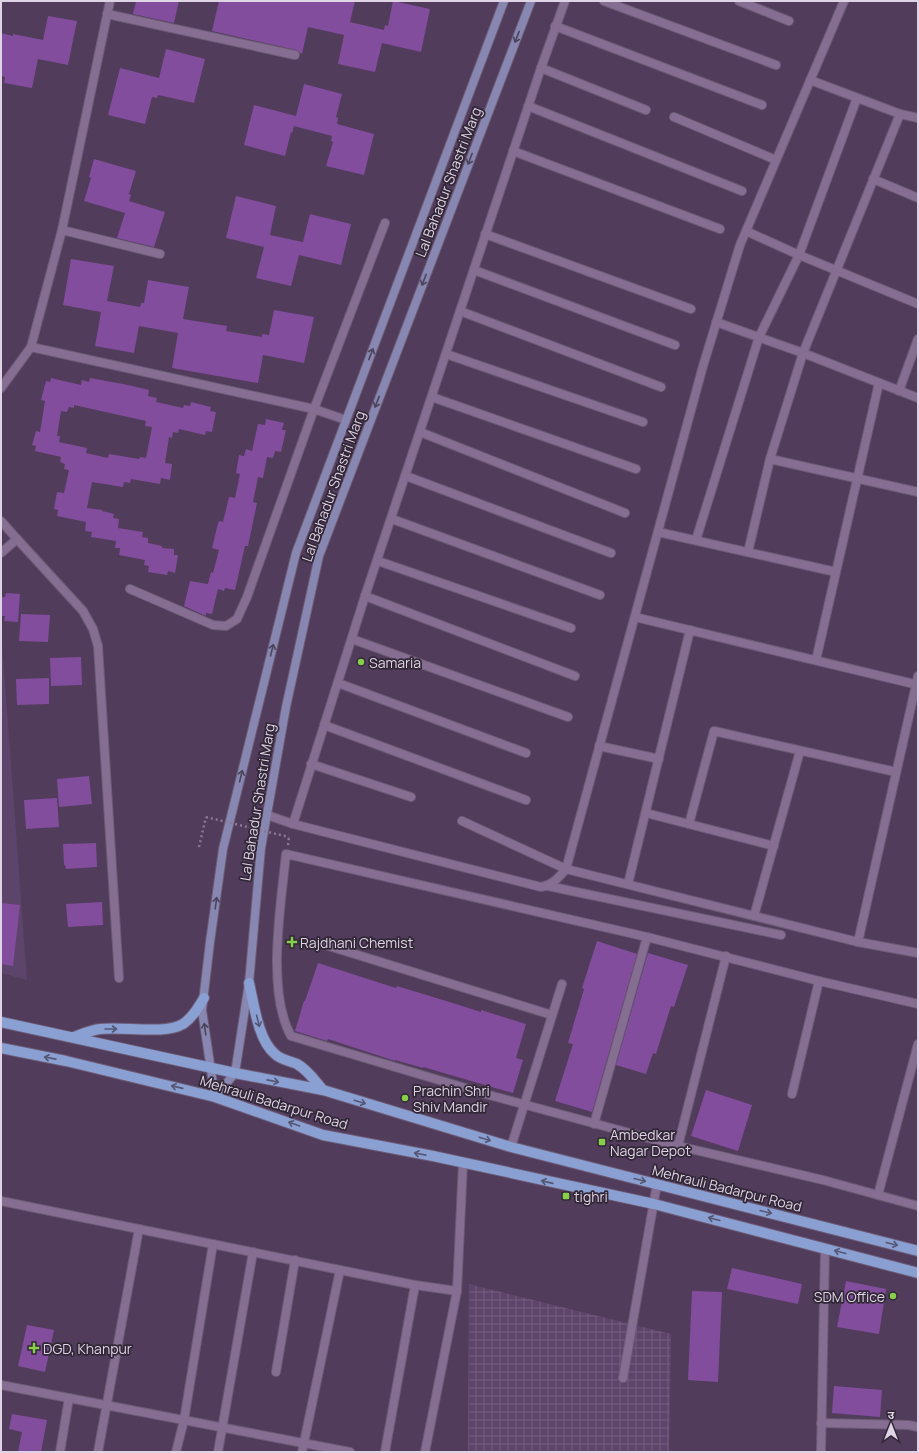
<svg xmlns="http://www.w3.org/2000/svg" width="919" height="1453" font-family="Manrope,'Noto Sans Devanagari',sans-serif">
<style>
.built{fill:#5d446a}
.industrial{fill:url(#industrial-grid)}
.building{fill:#824d9c;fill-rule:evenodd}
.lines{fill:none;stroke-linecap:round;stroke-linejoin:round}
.lane-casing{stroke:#6c5b75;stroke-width:10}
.street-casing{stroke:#6c5b75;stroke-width:10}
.secondary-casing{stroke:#6c5b75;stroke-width:10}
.primary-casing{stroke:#6c5b75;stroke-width:12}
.path{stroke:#8b7994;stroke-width:2.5;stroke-dasharray:2 3;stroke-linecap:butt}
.lane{stroke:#856e91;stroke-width:8}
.street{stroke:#856e91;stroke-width:8}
.secondary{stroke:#8787b1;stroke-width:8}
.primary{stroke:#8a9fd2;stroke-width:10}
.path-bridge{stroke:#8b7994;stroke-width:2.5;stroke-dasharray:2 3;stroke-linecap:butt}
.oneway{stroke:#4b445b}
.oneway2{stroke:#555774}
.poi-dot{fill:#87cf4a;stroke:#312736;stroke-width:1.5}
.labels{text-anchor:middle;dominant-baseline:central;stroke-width:3.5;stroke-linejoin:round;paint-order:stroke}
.street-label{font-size:14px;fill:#dfd3e6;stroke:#312736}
.poi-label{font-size:14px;fill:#dfd3e6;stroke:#312736;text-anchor:start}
</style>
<defs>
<pattern id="industrial-grid" width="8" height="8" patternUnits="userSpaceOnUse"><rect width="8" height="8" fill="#5d446a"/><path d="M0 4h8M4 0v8" fill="none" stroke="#745e7f"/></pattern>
</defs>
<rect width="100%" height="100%" fill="#513c5c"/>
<path class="built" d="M1 643H2L27 980 1 973Z"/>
<path class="industrial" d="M469 1284 671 1334 669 1452H468Z"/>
<g class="building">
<path d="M136 1H179L174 23 133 14Z"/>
<path d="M219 1H355L350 22 384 30 385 25 388 26 393 1 430 9 421 52 382 43 375 72 338 64 344 35 308 27 302 54 296 50 212 31Z"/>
<path d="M48 16 77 21 68 65 38 59 32 88 4 83 5 77 1 76V33L13 36V34L43 40Z"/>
<path d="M166 49 205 59 194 103 158 95 157 98 152 97 145 124 108 115 120 68 159 78Z"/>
<path d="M304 84 342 94 336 117 338 118 337 124 374 134 364 175 326 166 333 142 331 141 332 136 294 126 292 133 291 132 285 156 244 145 254 105 296 116Z"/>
<path d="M94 159 136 171 129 194 131 195 129 201 165 212 154 247 117 238 125 213 84 201 91 178 89 177Z"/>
<path d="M236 196 276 206 270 235 303 242 310 214 351 224 341 265 299 255 291 286 256 278 264 247 226 238Z"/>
<path d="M71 259 114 266 107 301 140 307 141 303H144L148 280 189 287 183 319 227 326 226 331 262 337V334L269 335 274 310 314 317 304 363 263 355 258 383 172 368 178 333 139 326 134 353 95 346 101 312 63 305Z"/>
<path d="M51 378 81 385 82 380 89 382 90 378 128 385 149 390 148 396 157 398 156 402 183 408 184 405 190 406 191 402 211 407 210 411 216 412 212 432 206 431 205 435 179 429 178 433 173 432 172 438 169 437 165 463 172 464 170 480 161 478 160 484 131 479 130 483 124 482 123 487 92 482 87 508 102 510V511L114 514 113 518 119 519 118 528 143 532 142 537 148 538V543L162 546V548L174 549V555H178L175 573 168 571 167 575 148 572 149 566 144 565 145 560 119 555 120 548H115L116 541 91 537 92 532 85 531 86 522 57 516 58 510 54 509 57 492 64 493 69 470 64 469 65 464 60 462 61 457 35 451 36 446 32 445 36 431 40 432 45 401 41 400 46 381 50 382ZM74 405 146 421 145 426 152 427 146 458 140 457 139 459 109 454 108 458 86 453 87 448 59 442 60 436H57L61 411 67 412 69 407 74 408Z"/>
<path d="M266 419 284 423 282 430H286L281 452 275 451 273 458 267 457 263 478 258 477 253 502 257 503 248 546H245L235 590 225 588 224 591 218 589 212 614 206 613V616L184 606 190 581 208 584 211 572 213 573 219 550 212 548 217 527 219 521 223 522 229 497 235 498 240 474 236 473 239 455 244 456 246 449 252 451 258 424 265 425Z"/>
<path d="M6 593 20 594 18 622 4 621 5 616H1V597H5Z"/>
<path d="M21 614 50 615 48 642 19 641Z"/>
<path d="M81 657 82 685 51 686 50 658Z"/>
<path d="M49 678V704L17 705 16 679Z"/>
<path d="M89 776 92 804 59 807 57 779Z"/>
<path d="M57 798 59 827 26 829 24 800Z"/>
<path d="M96 843 97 867 66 869 65 865H64L63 844Z"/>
<path d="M102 902 103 925 68 927 66 904Z"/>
<path d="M1 903 20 905 13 966 1 964Z"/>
<path d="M597 941 637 954 592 1112 555 1101 573 1044 568 1043 584 989 582 988Z"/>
<path d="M648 953 688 965 674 1007 671 1006 656 1054 653 1053 646 1074 616 1065Z"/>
<path d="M318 963 396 988 397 986 456 1004 481 1012V1010L526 1024 516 1058 523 1060 513 1093 423 1067V1068L395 1060V1061L328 1039 327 1041 295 1031 304 1001H305Z"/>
<path d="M706 1090 752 1105 738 1151 691 1136Z"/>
<path d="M732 1268 802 1284 798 1304 727 1289Z"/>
<path d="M846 1281 886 1289 879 1334 837 1327Z"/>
<path d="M692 1291 722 1292 718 1382 688 1380Z"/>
<path d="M27 1325 54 1330 45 1372 18 1366Z"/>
<path d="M834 1386 882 1390 880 1417 832 1413Z"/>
<path d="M12 1414 47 1420 41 1452H18L22 1432 9 1429Z"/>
</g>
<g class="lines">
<g class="lane-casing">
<g id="lane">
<path d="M548 886 781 935"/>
<path d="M1 1201 340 1270 415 1285 457 1291 425 1452"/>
<path d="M457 1291 463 1163"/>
<path d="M276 1372 295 1260"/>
<path d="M623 1378 657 1184"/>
<path d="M1 1385 350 1452"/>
<path d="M60 1452 69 1398"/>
<path d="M98 1452 139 1229"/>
<path d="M176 1452 184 1420 213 1244"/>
<path d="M218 1452 253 1252"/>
<path d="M302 1452 340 1270"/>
<path d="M385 1452 415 1285"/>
</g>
</g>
<g class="street-casing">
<g id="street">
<path d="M604 1 776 65"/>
<path d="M739 1 789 21"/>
<path d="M107 14 295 55"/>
<path d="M555 26 762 105"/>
<path d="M541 68 646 110"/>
<path d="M810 80 900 114 918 118"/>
<path d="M528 106 742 191"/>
<path d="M674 117 776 160"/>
<path d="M513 151 720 229"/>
<path d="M873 179 918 198"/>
<path d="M62 230 160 254"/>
<path d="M746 231 799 255 918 304"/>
<path d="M485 234 691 309"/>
<path d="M474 270 675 345"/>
<path d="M460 311 661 387"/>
<path d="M716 322 803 353 918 398"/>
<path d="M31 347 314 409 346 420"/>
<path d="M446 354 643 422"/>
<path d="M1 388 31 347 62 230 110 1"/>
<path d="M899 391 918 339"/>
<path d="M432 397 636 469"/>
<path d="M420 432 625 513"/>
<path d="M770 459 918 492"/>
<path d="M406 476 611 553"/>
<path d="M392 519 600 595"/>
<path d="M1 521 17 539"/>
<path d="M658 532 836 572"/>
<path d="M696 540 759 337 799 255 857 98"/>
<path d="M748 552 770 459 803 353 900 114"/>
<path d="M1 553 17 539 83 611 93 629 98 646 119 978"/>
<path d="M378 561 571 628"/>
<path d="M130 589 213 625 226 626 237 619 247 597 314 409 385 223"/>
<path d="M365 596 575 676"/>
<path d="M635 617 918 685"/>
<path d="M352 639 568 717"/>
<path d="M816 660 879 383"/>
<path d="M338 683 526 753"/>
<path d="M324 725 526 800"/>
<path d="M599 746 659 759"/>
<path d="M311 764 411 797"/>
<path d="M646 813 774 846"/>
<path d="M267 815 293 824 541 887C553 885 559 877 566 869L703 366 740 245 844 1"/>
<path d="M462 821 566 869 858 942 918 953"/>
<path d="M293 824 365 596 541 68 565 1"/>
<path d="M689 824 714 731 896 772"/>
<path d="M628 884 690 630"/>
<path d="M754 916 800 751"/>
<path d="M858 942 918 676"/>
<path d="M319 943 552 1015"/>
<path d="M918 1004 819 981 647 937 286 854C281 904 266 991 291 1036L489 1095 678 1146 823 1180 918 1206"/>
<path d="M792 1094 819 981"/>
<path d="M594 1124 647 937"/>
<path d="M678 1146 726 956"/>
<path d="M511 1147 562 984"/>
<path d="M878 1195 918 1044"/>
<path d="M821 1423 909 1425 918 1427"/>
<path d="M821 1452 825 1248"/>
</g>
</g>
<g class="secondary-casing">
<g id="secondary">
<path d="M215 1097 235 1073 249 983 261 848 286 707 319 556 531 1"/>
<path d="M215 1097 202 1010 210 942 223 849 296 553 504 1"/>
</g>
</g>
<g class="primary-casing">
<g id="primary">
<path d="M249 983C254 1004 258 1040 275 1054 281 1060 290 1061 297 1064 308 1070 315 1081 323 1090"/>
<path d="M1 1022 235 1073 323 1090 511 1147 918 1251"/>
<path d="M74 1037C82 1034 91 1030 100 1029 123 1026 164 1035 183 1024 192 1018 198 1008 204 998"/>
<path d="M1 1048 66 1061 215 1097 323 1135 433 1156 654 1204 918 1273"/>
</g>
</g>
<g class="path">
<path d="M288 845 289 837"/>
<path d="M199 847 206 817"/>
</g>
<use href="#lane" class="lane"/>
<use href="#street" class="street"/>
<use href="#secondary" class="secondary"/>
<use href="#primary" class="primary"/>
<path class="path-bridge" d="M206 817 289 837"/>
</g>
<defs><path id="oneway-shaft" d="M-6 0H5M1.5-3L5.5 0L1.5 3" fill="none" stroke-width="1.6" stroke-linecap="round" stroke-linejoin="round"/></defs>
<g class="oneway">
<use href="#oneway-shaft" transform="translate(517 37) rotate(111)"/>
<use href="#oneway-shaft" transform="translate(470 159) rotate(111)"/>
<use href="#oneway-shaft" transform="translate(424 280) rotate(111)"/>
<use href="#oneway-shaft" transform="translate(371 354) rotate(-69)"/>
<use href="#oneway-shaft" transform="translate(377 402) rotate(111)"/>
<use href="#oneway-shaft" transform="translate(272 650) rotate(-76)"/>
<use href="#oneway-shaft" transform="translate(241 776) rotate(-76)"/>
<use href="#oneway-shaft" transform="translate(216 903) rotate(-82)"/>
<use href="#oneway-shaft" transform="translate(205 1029) rotate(-98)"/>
</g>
<g class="oneway2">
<use href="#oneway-shaft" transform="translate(258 1021) rotate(76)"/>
<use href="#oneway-shaft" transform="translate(111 1029)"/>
<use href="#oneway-shaft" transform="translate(50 1058) rotate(-169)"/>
<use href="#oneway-shaft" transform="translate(273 1081) rotate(11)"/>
<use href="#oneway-shaft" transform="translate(177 1087) rotate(-167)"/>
<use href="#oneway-shaft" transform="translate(360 1102) rotate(17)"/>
<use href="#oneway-shaft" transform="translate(294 1124) rotate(-160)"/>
<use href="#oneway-shaft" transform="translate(485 1139) rotate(17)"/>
<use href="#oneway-shaft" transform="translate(420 1154) rotate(-169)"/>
<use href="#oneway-shaft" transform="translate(640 1180) rotate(14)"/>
<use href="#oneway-shaft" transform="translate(547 1182) rotate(-167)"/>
<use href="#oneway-shaft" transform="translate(766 1212) rotate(14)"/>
<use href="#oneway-shaft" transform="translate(714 1219) rotate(-165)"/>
<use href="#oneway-shaft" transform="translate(892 1244) rotate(14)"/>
<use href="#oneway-shaft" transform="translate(840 1252) rotate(-165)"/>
</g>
<g class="poi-dot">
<circle cx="361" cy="662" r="4"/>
<path d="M290 936h4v4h4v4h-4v4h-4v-4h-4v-4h4z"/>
<circle cx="405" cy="1098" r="4"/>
<rect x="598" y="1138" width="8" height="8" rx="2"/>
<rect x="562" y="1192" width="8" height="8" rx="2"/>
<circle cx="893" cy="1296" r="4"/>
<path d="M32 1342h4v4h4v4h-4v4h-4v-4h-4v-4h4z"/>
</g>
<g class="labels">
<g class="street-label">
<text transform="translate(448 182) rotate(-69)">Lal Bahadur Shastri Marg</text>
<text transform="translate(333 486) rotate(-70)">Lal Bahadur Shastri Marg</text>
<text transform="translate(257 802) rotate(-81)">Lal Bahadur Shastri Marg</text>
<text transform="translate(274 1102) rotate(17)">Mehrauli Badarpur Road</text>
<text transform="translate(727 1188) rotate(14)">Mehrauli Badarpur Road</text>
</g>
<g class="poi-label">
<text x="369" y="662">Samaria</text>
<text x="300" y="942">Rajdhani Chemist</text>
<text x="413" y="1090">Prachin Shri<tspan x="413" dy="16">Shiv Mandir</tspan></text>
<text x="610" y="1134">Ambedkar<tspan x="610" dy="16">Nagar Depot</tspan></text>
<text x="574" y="1196">tighri</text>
<text x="885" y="1296" text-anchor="end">SDM Office</text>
<text x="43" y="1348">DGD, Khanpur</text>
</g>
</g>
<rect width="919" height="1453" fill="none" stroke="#dfd3e6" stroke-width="4"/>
<g transform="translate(891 1425)" stroke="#312736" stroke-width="3" paint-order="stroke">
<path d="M0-3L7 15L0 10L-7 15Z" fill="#dfd3e6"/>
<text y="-6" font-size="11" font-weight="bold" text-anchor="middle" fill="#dfd3e6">उ</text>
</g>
</svg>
